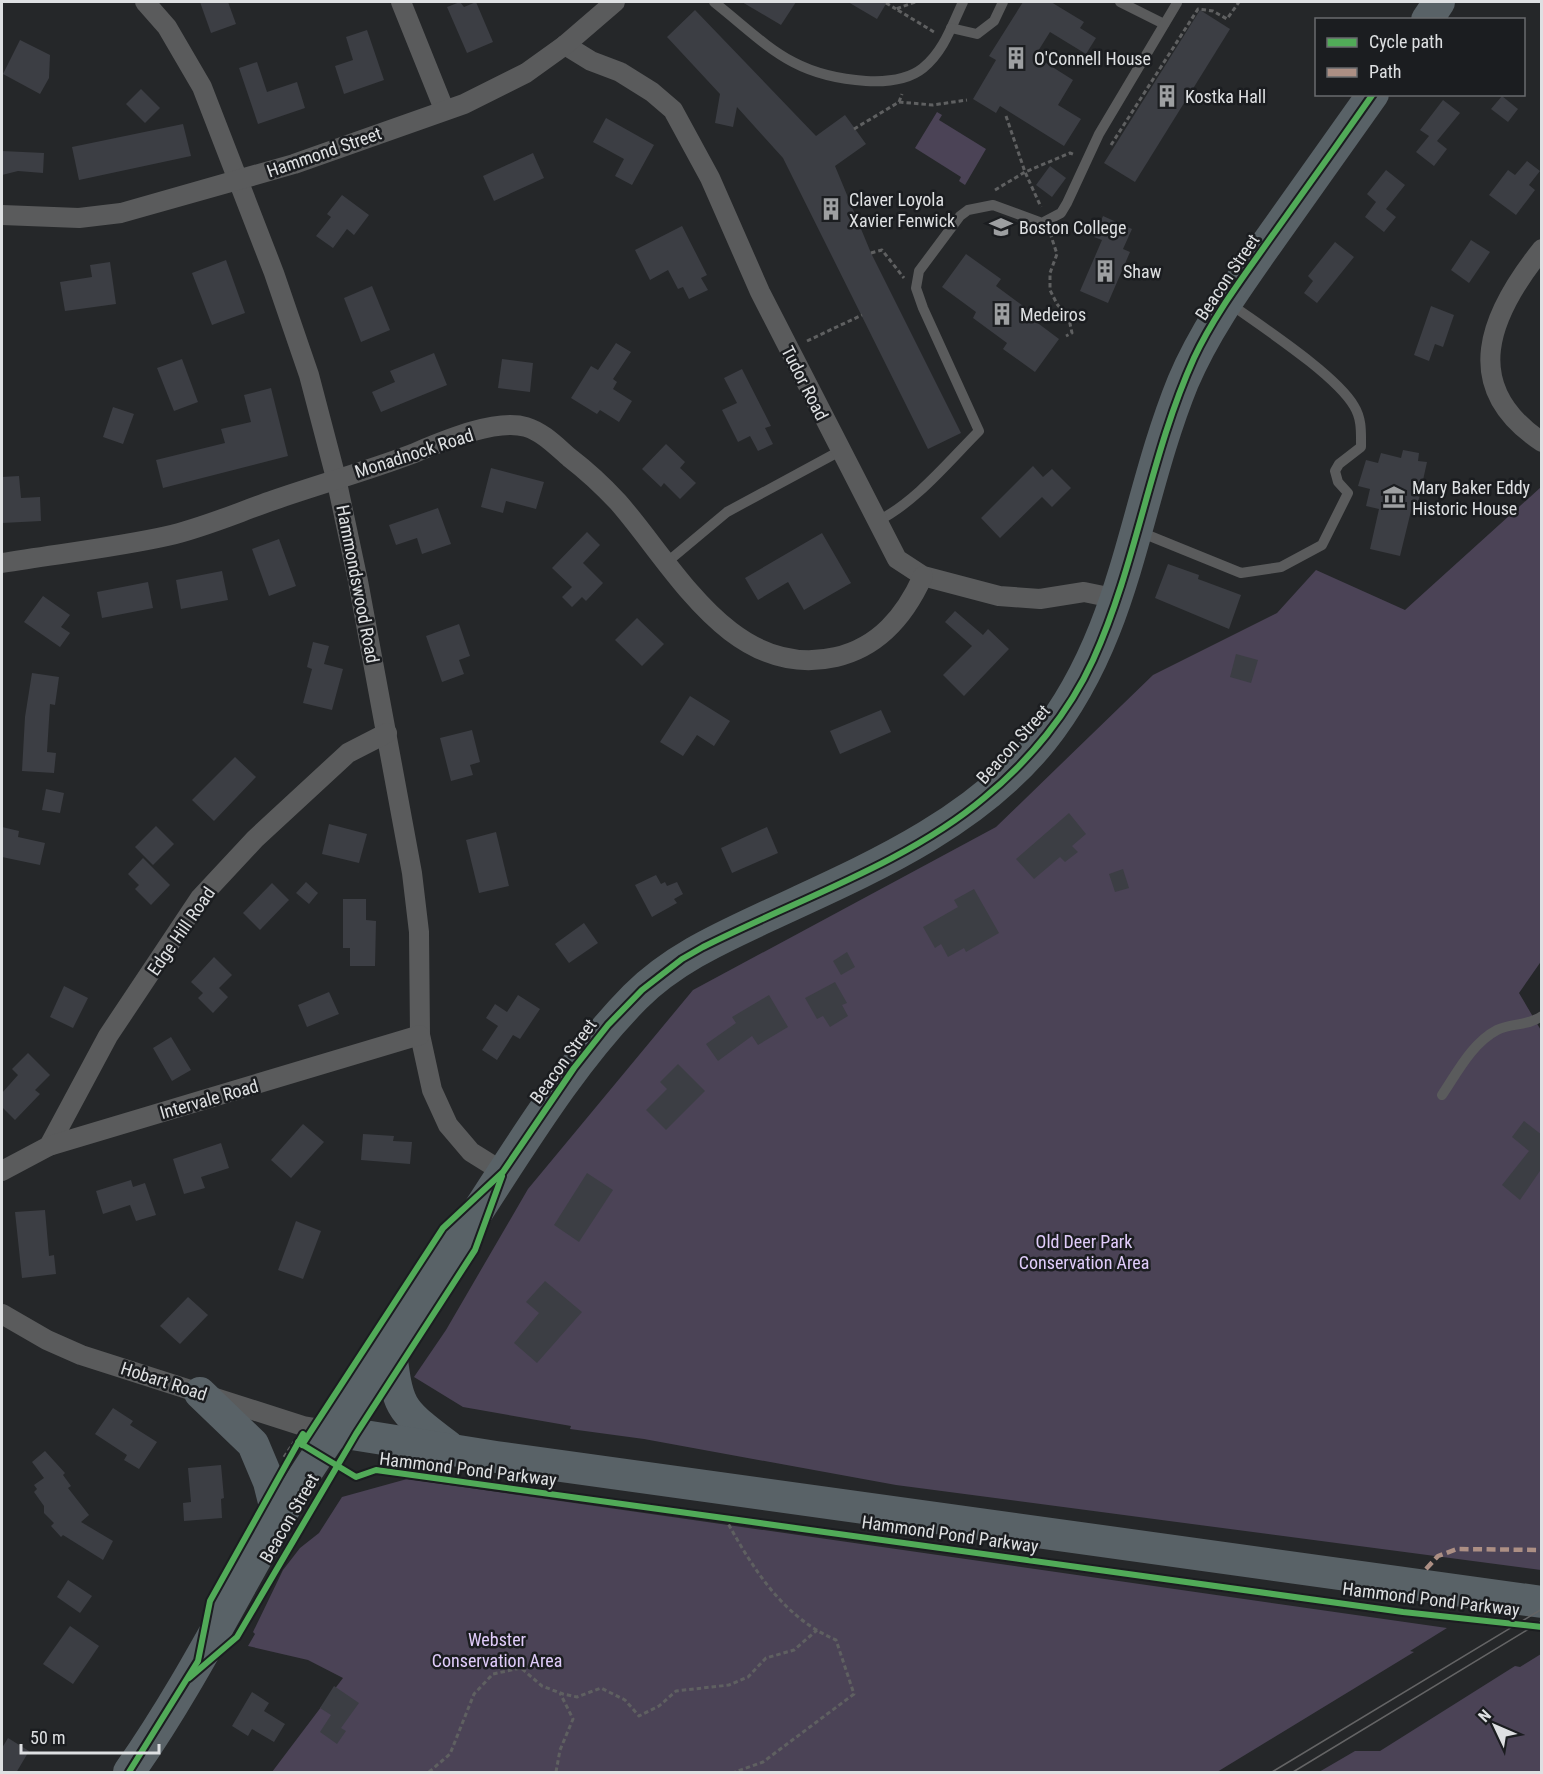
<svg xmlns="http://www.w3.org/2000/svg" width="1543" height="1774" font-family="'Roboto Condensed',sans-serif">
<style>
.green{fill:#4b4356}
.building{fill:#3c3e44}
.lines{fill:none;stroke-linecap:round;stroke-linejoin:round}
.path{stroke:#5f6061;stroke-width:3;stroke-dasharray:4.5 3;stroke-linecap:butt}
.lane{stroke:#5a5b5c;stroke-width:10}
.street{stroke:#5a5b5c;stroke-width:20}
.primary{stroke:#596267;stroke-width:32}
.tram{stroke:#646465;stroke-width:1.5}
.quiet{stroke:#ac8f84;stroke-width:4.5;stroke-dasharray:9 4.5;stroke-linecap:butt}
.cycleway-casing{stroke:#1b1d20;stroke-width:10}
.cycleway{stroke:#51ab58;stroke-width:6}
.labels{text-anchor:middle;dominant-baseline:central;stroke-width:5;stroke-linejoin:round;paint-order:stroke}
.poi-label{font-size:18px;fill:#dee0e2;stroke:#1b1d20;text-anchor:start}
.street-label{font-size:18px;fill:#dee0e2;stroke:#1b1d20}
.park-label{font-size:18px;fill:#e0ccfa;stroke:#1b1d20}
</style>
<rect width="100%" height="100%" fill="#252729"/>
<g class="green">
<path d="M937 112 942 115 939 120 986 149 965 185 959 181 961 177 915 148Z"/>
<path d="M1541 487 1542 960 1519 993 1542 1032 1541 1570 896 1485 644 1439 570 1429 571 1426 463 1407 414 1377 446 1330 528 1189 693 990 996 827 1153 675 1277 613 1316 570 1405 610Z"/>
<path d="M407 1479 1447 1628 1410 1651 1414 1652 1217 1772H272L343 1678 308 1660 248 1646 255 1634 253 1632 283 1570 300 1548 319 1533 342 1497Z"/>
<path d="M1541 1654V1772H1319L1355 1751H1380L1515 1666 1520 1667Z"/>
</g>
<g class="building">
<path d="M200 2H228L236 24 211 33Z"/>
<path d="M460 2 464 7 476 2 493 42 467 53 447 7Z"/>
<path d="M742 2H796L781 25Z"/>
<path d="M848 2H887L877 19Z"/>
<path d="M1023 2H1051L1084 22 1080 28 1096 38 1086 54 1050 32 1035 56 1073 80 1058 105 1081 119 1064 146 1000 106 996 113 973 99 996 60 989 56Z"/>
<path d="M695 10 816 136 845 115 866 144 835 166 871 253 961 433 928 449 783 158 737 107 733 127 715 123 720 94 667 37Z"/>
<path d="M1200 10 1230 29 1135 182 1104 163Z"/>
<path d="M367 30 384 80 344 94 335 66 353 60 346 37Z"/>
<path d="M20 40 50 55 49 78 40 94 3 74Z"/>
<path d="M257 62 267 92 297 82 305 108 258 124 239 68Z"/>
<path d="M141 89 160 108 145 123 126 104Z"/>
<path d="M1502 96 1518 109 1508 122 1491 109Z"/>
<path d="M1443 100 1460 113 1437 141 1447 149 1434 166 1416 152 1429 136 1420 130Z"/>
<path d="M606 118 654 145 632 185 615 176 624 159 593 142Z"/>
<path d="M183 124 191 156 79 180 72 147Z"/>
<path d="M2 151 44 153 43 173 18 171 2 175Z"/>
<path d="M533 153 544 178 494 201 483 176Z"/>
<path d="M1527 161 1540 171 1529 185 1535 190 1516 215 1489 195 1508 170 1515 175Z"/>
<path d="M1050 166 1066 178 1052 197 1036 185Z"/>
<path d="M1386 170 1405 185 1386 209 1396 217 1384 232 1365 217 1376 202 1367 194Z"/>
<path d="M342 195 369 215 354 235 347 229 333 248 316 236 331 217 327 214Z"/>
<path d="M1103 216 1132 229 1123 249 1130 252 1108 303 1080 291 1102 240 1094 237Z"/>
<path d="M682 226 707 275 701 278 708 290 689 299 683 287 678 289 668 270 650 280 635 250Z"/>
<path d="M1471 240 1490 252 1469 283 1451 270Z"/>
<path d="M1335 242 1354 257 1317 303 1304 293 1313 281 1308 276Z"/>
<path d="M966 254 1001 279 996 286 1030 311 1027 315 1059 339 1035 372 1003 349 1007 343 973 318 976 312 942 287Z"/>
<path d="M226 260 245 313 212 325 192 273Z"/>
<path d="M110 262 116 304 65 311 60 282 92 277 90 265Z"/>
<path d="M372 286 390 330 361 342 344 298Z"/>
<path d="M1431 306 1454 315 1443 347 1435 344 1429 361 1414 355Z"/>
<path d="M616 343 631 352 613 379 617 382 613 389 632 401 619 422 600 410 597 414 571 398 591 366 598 370Z"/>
<path d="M434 353 447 385 381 412 372 392 395 382 390 371Z"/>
<path d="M182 359 198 402 174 411 157 368Z"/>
<path d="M502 359 533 363 530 392 498 388Z"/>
<path d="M742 369 771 426 765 428 773 444 758 451 750 436 738 442 722 410 737 403 724 378Z"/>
<path d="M271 388 288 456 163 488 156 460 225 443 221 429 251 422 244 395Z"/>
<path d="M113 407 134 414 123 444 103 437Z"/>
<path d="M666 444 685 462 680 468 696 483 680 499 664 483 661 487 642 469Z"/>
<path d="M1403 450 1419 453 1418 461 1427 462 1416 512 1411 511 1400 556 1370 549 1379 509 1366 506 1370 489 1358 486 1366 460 1378 463 1381 453 1401 458Z"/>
<path d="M1033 466 1043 477 1052 469 1071 488 1052 507 1042 497 1000 538 981 518Z"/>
<path d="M491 468 544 482 536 509 506 501 503 513 481 507Z"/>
<path d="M19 476 21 498 40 497 41 521 2 523V477Z"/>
<path d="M438 508 451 544 422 554 417 538 396 545 389 525Z"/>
<path d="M587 532 600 545 583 563 603 583 586 601 582 597 572 607 562 597 572 587 552 568Z"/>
<path d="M822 533 851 583 804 610 788 582 758 600 745 578Z"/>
<path d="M279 539 296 586 269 596 252 549Z"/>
<path d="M1168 564 1199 575 1198 579 1241 595 1229 629 1155 598Z"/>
<path d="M222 571 228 600 181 609 176 580Z"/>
<path d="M148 582 153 608 102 618 97 592Z"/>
<path d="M43 596 70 615 61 627 70 633 60 647 24 622Z"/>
<path d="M955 611 983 635 988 629 1009 649 964 696 943 675 972 646 945 622Z"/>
<path d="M637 618 664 644 642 666 615 640Z"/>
<path d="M459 624 470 656 459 660 464 674 442 682 426 636Z"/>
<path d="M313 642 329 646 324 664 343 669 332 710 303 703 312 669 307 667Z"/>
<path d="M1236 654 1258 660 1251 683 1230 677Z"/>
<path d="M32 673 59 677 55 705 50 704 47 752 56 753 54 773 22 771 25 717Z"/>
<path d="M690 696 730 721 714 746 697 735 683 756 660 742Z"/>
<path d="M881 710 891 732 840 754 830 731Z"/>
<path d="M472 730 480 762 470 765 473 775 451 781 440 738Z"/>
<path d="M235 757 256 777 214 821 192 800Z"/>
<path d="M46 789 64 793 60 813 42 810Z"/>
<path d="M1069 813 1086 834 1072 846 1078 852 1065 862 1060 857 1034 879 1016 859Z"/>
<path d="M329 824 367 834 359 863 322 854Z"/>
<path d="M156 826 174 844 153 865 135 847Z"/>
<path d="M2 827 19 831 18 837 45 843 40 865 2 857Z"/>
<path d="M767 827 778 853 732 873 721 848Z"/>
<path d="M496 832 509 886 479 893 466 840Z"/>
<path d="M143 858 170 885 151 905 135 889 139 885 128 874Z"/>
<path d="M1123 869 1129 888 1115 892 1109 874Z"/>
<path d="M656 875 661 884 665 882 667 886 677 882 683 894 674 899 677 903 652 917 635 885Z"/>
<path d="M306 882 318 893 309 904 296 893Z"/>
<path d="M272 883 289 900 260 930 243 913Z"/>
<path d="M974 889 999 933 966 952 964 948 948 957 941 944 935 948 923 927 958 907 954 900Z"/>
<path d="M343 899H366V920L376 921 375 966H350V948H343Z"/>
<path d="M584 923 598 943 569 963 555 944Z"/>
<path d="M847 952 855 967 841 975 833 961Z"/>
<path d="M214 957 232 975 219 988 228 997 213 1013 198 998 203 993 191 982Z"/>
<path d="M835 982 847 1003 842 1005 848 1016 830 1027 823 1016 817 1019 805 998Z"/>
<path d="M64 986 88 998 73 1028 50 1017Z"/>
<path d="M329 992 339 1014 307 1027 298 1005Z"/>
<path d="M518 995 540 1009 520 1039 513 1035 497 1060 482 1050 498 1026 486 1018 495 1004 507 1012Z"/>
<path d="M769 995 788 1027 758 1045 752 1036 718 1061 706 1044 736 1023 732 1017Z"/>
<path d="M171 1037 191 1070 172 1081 153 1048Z"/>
<path d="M28 1053 50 1075 35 1090 40 1094 15 1120 2 1107V1093L18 1075 12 1069Z"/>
<path d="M678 1064 705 1091 666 1130 646 1110 667 1089 660 1082Z"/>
<path d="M1524 1121 1542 1135V1168L1520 1200 1502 1185 1529 1151 1512 1137Z"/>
<path d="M303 1124 324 1142 291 1178 271 1160Z"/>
<path d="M363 1134 394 1136 393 1141 412 1142 410 1164 361 1160Z"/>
<path d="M221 1143 229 1168 201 1177 205 1188 184 1194 173 1159Z"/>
<path d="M587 1173 613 1190 579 1242 554 1225Z"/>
<path d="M131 1180 133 1187 145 1183 156 1215 136 1221 130 1205 103 1214 96 1191Z"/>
<path d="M45 1210 49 1256 54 1255 56 1274 22 1278 15 1212Z"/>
<path d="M296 1221 321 1231 303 1279 278 1270Z"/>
<path d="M545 1281 582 1312 537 1363 514 1343 539 1313 526 1302Z"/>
<path d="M188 1297 208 1315 180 1344 160 1326Z"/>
<path d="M113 1408 133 1421 130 1425 157 1442 139 1469 124 1460 127 1455 95 1434Z"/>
<path d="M45 1451 65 1473 63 1475 71 1486 68 1488 89 1515 81 1522 113 1541 103 1560 63 1535 61 1537 51 1526 54 1523 44 1513V1506L34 1492 37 1489 34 1485 44 1478 32 1462Z"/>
<path d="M221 1465 224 1498 221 1499 222 1518 184 1521 183 1503 191 1502 188 1468Z"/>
<path d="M68 1580 92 1596 80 1613 57 1597Z"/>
<path d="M70 1626 99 1646 73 1684 43 1664Z"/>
<path d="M334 1686 359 1703 341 1728 346 1731 337 1744 320 1732 331 1715 320 1708Z"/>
<path d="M252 1692 269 1703 264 1711 285 1724 274 1742 252 1729 248 1736 232 1726Z"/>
<path d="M8 1738 29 1751 16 1773H2V1748Z"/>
</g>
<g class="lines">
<g class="path">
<path d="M915 2 896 9 934 32"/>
<path d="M886 3 896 9"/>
<path d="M899 102 933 105 967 100"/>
<path d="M1006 116 1025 172 1041 207"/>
<path d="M854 129 899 102 902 94"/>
<path d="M1111 145 1198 9 1213 11 1227 19 1239 2"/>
<path d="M995 190 1025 172 1070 153 1075 155"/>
<path d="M1050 233 1057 254 1050 273V290L1057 304 1069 319 1072 333 1066 336"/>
<path d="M871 253 882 250 904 278"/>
<path d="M807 341 862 315"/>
<path d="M284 1457 294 1442"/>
<path d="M725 1518C752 1567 782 1617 836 1640L854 1694 763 1762 735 1772"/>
<path d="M429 1772 450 1754 474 1694 493 1674 521 1668 542 1686 563 1694 577 1697 601 1688 625 1700 639 1716 659 1706 676 1691 729 1685 748 1677 766 1658 794 1650 817 1630"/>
<path d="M556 1772 560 1750 573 1719 560 1693"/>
</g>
<g class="lane">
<path d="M714 2C768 45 791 76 866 81 885 82 907 81 923 68 944 51 952 25 963 2"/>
<path d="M1120 2 1164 24"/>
<path d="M951 28 977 34 994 21 1003 2"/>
<path d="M876 522C916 502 948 462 979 431L923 308 916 288 919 271 960 216 968 210 993 205 1042 223 1061 213 1067 203 1099 134 1177 3"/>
<path d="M1140 532 1241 573 1281 567 1322 545 1348 493 1338 482 1335 471 1339 464 1361 447C1361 432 1362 419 1354 406 1335 374 1262 327 1229 303"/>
<path d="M666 563 727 512 840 451"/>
<path d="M1442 1095C1457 1073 1472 1043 1497 1030 1511 1023 1528 1026 1542 1016"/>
</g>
<g class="street">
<path d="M145 2 167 27 202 87 274 273 309 375 336 478 358 581 412 873 419 932 420 1035 432 1090 448 1125 471 1152 503 1172"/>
<path d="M401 2 444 109"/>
<path d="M565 45 591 61 620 72 652 92 673 110 710 178 760 292 897 559 923 576 999 596 1040 599 1084 592 1118 599"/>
<path d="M2 215 79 218 121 213 294 164 464 104 526 73 565 45 615 2"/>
<path d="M1542 249C1490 314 1458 386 1542 442"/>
<path d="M2 563C56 554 113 548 167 536 203 528 239 512 274 500 320 484 367 471 412 454 441 442 495 418 526 427 543 432 557 447 570 458 587 471 603 486 618 502 675 567 732 681 836 657 879 647 905 616 923 576"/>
<path d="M49 1146 108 1036 200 898 255 839 348 753 387 733"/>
<path d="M2 1171 49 1146 420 1035"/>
<path d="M2 1314 47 1340 81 1355 303 1426 333 1431"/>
</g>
<g class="primary">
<path d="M1427 20 1439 2"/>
<path d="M390 1345C398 1410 398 1408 449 1447"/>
<path d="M200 1393 253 1444 269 1482 278 1518"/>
<path d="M333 1431 496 1457 1542 1602"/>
<path d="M129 1772C191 1684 238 1586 293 1494 313 1460 337 1428 358 1395 397 1335 436 1274 476 1214 525 1139 572 1061 635 997 674 958 723 937 772 914 869 869 973 825 1042 740 1128 632 1133 505 1183 382 1206 328 1240 282 1273 235 1306 188 1340 141 1373 94"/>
</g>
<g class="tram">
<path d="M1272 1772 1542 1609"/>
<path d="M1293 1772 1542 1621"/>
</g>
<path class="quiet" d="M1426 1569 1438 1556 1457 1549 1542 1550"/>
<g class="cycleway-casing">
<g id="cycleway">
<path d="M298 1442 356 1477 376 1470 1403 1612 1542 1627"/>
<path d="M302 1445 443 1228 503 1172 574 1068 608 1025 642 990 682 959 703 947C794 901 907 863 984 798 1029 761 1069 713 1093 660 1137 563 1150 455 1194 358 1213 317 1241 280 1267 243 1303 193 1338 144 1373 94"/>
<path d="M189 1678 237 1637 356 1434 475 1250 502 1176"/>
<path d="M129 1772 198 1661 210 1601 303 1434"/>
</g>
</g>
<use href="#cycleway" class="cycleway"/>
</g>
<defs>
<g id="building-bare" transform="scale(1.8)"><path d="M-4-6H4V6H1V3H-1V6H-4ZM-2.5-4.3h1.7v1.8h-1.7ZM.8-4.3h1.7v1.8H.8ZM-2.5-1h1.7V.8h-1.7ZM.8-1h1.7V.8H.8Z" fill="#9d9fa1" stroke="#1b1d20" stroke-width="2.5" paint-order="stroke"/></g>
<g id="university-bare" transform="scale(1.8)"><path d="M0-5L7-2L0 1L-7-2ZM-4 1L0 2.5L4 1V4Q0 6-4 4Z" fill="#9d9fa1" stroke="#1b1d20" stroke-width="2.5" paint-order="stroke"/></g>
<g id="museum-bare" transform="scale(1.8)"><path d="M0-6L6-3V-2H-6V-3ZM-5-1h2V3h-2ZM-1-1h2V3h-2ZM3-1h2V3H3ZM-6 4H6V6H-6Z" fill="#9d9fa1" stroke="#1b1d20" stroke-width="2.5" paint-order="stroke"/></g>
</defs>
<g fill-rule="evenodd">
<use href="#building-bare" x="1016" y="58"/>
<use href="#building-bare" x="1167" y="96"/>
<use href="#building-bare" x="831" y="209"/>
<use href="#university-bare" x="1001" y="227"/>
<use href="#building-bare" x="1105" y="271"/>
<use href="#building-bare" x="1002" y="314"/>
<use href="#museum-bare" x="1394" y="497"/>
</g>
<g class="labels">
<g class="poi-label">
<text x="1034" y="58">O'Connell House</text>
<text x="1185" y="96">Kostka Hall</text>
<text x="849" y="199">Claver Loyola<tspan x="849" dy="21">Xavier Fenwick</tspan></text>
<text x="1019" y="227">Boston College</text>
<text x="1123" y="271">Shaw</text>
<text x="1020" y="314">Medeiros</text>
<text x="1412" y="487">Mary Baker Eddy<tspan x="1412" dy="21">Historic House</tspan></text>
</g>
<g class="street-label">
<text transform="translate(324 152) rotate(-19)">Hammond Street</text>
<text transform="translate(1227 277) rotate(-56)">Beacon Street</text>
<text transform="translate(805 383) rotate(63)">Tudor Road</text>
<text transform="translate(414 453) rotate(-18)">Monadnock Road</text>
<text transform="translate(358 584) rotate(79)">Hammondswood Road</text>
<text transform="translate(1013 744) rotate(-48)">Beacon Street</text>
<text transform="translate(181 931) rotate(-55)">Edge Hill Road</text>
<text transform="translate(563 1061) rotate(-54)">Beacon Street</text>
<text transform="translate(209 1099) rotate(-16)">Intervale Road</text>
<text transform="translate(164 1381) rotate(18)">Hobart Road</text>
<text transform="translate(468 1469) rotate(7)">Hammond Pond Parkway</text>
<text transform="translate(289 1518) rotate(-60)">Beacon Street</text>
<text transform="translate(950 1534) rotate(8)">Hammond Pond Parkway</text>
<text transform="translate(1431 1599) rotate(7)">Hammond Pond Parkway</text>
</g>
<g class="park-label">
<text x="1084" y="1241">Old Deer Park<tspan x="1084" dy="21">Conservation Area</tspan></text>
<text x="497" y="1639">Webster<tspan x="497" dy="21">Conservation Area</tspan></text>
</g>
</g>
<rect width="1543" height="1774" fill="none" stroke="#dee0e2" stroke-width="6"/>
<rect x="1315" y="18" width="210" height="78" fill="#1b1d20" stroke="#696b6e" stroke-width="1.5"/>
<rect x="1327" y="38" width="30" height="9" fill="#51ab58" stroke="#696b6e" stroke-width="1.5"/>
<text x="1369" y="48" font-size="18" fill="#dee0e2">Cycle path</text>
<rect x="1327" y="68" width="30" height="9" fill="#ac8f84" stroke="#696b6e" stroke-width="1.5"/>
<text x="1369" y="78" font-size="18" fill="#dee0e2">Path</text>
<g transform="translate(1495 1726) rotate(314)" stroke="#1b1d20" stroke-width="4.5" paint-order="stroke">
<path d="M0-4.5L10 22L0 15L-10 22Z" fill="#dee0e2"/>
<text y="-9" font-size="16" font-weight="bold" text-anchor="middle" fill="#dee0e2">N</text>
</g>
<path d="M21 1744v9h138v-9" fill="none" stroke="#dee0e2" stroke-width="3"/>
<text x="30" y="1744" font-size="18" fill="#dee0e2" stroke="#1b1d20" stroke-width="4.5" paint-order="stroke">50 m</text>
</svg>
